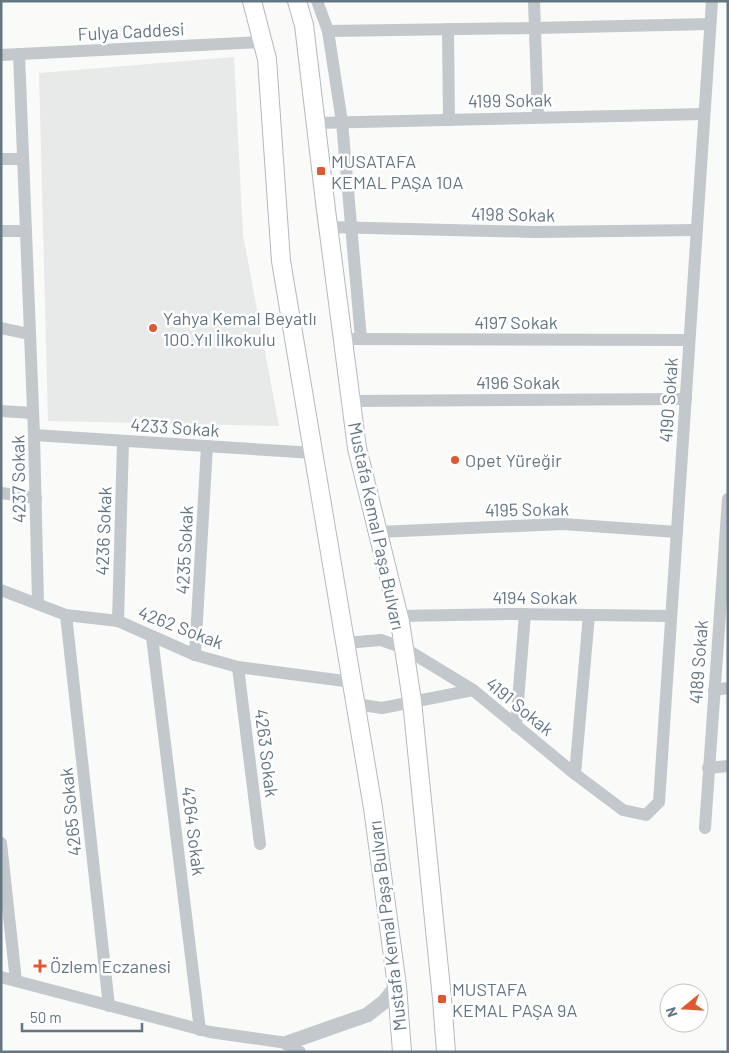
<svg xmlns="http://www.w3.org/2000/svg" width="729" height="1053" font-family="Barlow,sans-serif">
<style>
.built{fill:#e8e9e9}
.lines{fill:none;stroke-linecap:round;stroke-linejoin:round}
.secondary-casing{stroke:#b3babf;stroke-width:20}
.minor{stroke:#c3c8cc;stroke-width:12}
.tertiary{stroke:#c3c8cc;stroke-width:15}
.secondary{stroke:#fff;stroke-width:18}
.poi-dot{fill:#e4572e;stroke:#fff;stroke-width:2}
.labels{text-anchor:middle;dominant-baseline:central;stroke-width:5;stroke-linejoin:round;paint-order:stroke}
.street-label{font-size:18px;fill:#657683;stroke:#fff}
.poi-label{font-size:18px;fill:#657683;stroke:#fff;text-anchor:start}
</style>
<rect width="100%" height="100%" fill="#fafaf8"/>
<path class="built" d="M234 57 243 235 279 426 48 421 39 73Z"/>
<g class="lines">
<g class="secondary-casing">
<g id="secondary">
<path d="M252 1 267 59 281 261 373 808 397 986 402 1052"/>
<path d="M297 1 304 25 326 210 357 448 400 622 412 701 442 999 446 1052"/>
</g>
</g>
<g class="minor">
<path d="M317 1 328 31 342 122 361 339"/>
<path d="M534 1 538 117"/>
<path d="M448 29 449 120"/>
<path d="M328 31 535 28 710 24"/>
<path d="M19 54 34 435 38 603"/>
<path d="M1 55 263 42"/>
<path d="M316 123 704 114"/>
<path d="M1 159H23"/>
<path d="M328 227 535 232 697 230"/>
<path d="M1 231H26"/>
<path d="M1 328 29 334"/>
<path d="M343 339 689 340"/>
<path d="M351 401 686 399"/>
<path d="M1 411 33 413"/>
<path d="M34 435 314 453"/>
<path d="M1 493 36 498"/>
<path d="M378 532 563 524 677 532"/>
<path d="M1 590 66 615 118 621 195 655 238 667 352 682"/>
<path d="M66 615 109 1006"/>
<path d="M398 616 512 614 671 616"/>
<path d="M118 621 123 441"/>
<path d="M152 637 200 1030"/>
<path d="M345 643 381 640 404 648 473 690 575 774 623 810 646 815 659 802 712 1"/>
<path d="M195 655 207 446"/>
<path d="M238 667 260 844"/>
<path d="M714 690 728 688"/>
<path d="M356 704 382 708 473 690"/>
<path d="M516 726 525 614"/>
<path d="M708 768 728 766"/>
<path d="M575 774 589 615"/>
<path d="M705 828 728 499"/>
<path d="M1 843 16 981"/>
<path d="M1 977 210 1032 287 1043 300 1052"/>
</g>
<path class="tertiary" d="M287 1043 367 1015 384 1002 397 986"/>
<use href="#secondary" class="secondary"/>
</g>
<g class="poi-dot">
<rect x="316" y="166" width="10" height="10" rx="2.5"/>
<circle cx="153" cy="328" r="5"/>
<circle cx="455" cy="460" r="5"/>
<path d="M37.5 958.5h5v5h5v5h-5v5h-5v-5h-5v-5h5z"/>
<rect x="437" y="994" width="10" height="10" rx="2.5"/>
</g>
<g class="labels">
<g class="street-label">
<text transform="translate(131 31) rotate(-3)">Fulya Caddesi</text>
<text transform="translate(510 100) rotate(-1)">4199 Sokak</text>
<text transform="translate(513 214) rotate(1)">4198 Sokak</text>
<text x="516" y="322">4197 Sokak</text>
<text x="518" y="382">4196 Sokak</text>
<text transform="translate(668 400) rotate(-86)">4190 Sokak</text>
<text transform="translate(175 427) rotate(4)">4233 Sokak</text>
<text transform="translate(18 479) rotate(-91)">4237 Sokak</text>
<text transform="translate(527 509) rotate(-1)">4195 Sokak</text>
<text transform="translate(377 526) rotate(78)">Mustafa Kemal Paşa Bulvarı</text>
<text transform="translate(103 531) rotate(-88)">4236 Sokak</text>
<text transform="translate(184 550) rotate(-87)">4235 Sokak</text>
<text x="535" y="597">4194 Sokak</text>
<text transform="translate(181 627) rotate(21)">4262 Sokak</text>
<text transform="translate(698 662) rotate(-86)">4189 Sokak</text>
<text transform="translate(520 706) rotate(39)">4191 Sokak</text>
<text transform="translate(267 753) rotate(83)">4263 Sokak</text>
<text transform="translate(70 812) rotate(-96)">4265 Sokak</text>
<text transform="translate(194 831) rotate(83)">4264 Sokak</text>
<text transform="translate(387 926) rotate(-97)">Mustafa Kemal Paşa Bulvarı</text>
</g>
<g class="poi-label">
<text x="331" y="161">MUSATAFA<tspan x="331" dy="21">KEMAL PAŞA 10A</tspan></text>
<text x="163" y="318">Yahya Kemal Beyatlı<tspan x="163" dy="21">100.Yıl İlkokulu</tspan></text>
<text x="465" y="460">Opet Yüreğir</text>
<text x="50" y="966">Özlem Eczanesi</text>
<text x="452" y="989">MUSTAFA<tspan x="452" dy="21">KEMAL PAŞA 9A</tspan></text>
</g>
</g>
<rect width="729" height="1053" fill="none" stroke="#657683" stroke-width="5"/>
<g transform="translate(684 1008) rotate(252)"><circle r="24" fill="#ffffff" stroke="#c1c8cd"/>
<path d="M0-4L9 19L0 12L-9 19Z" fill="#e4572e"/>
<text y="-8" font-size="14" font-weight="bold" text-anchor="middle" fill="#657683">N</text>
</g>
<path d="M22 1023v8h120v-8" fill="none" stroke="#657683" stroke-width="2.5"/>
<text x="30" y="1023" font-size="15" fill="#657683" stroke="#ffffff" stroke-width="4" paint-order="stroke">50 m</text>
</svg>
